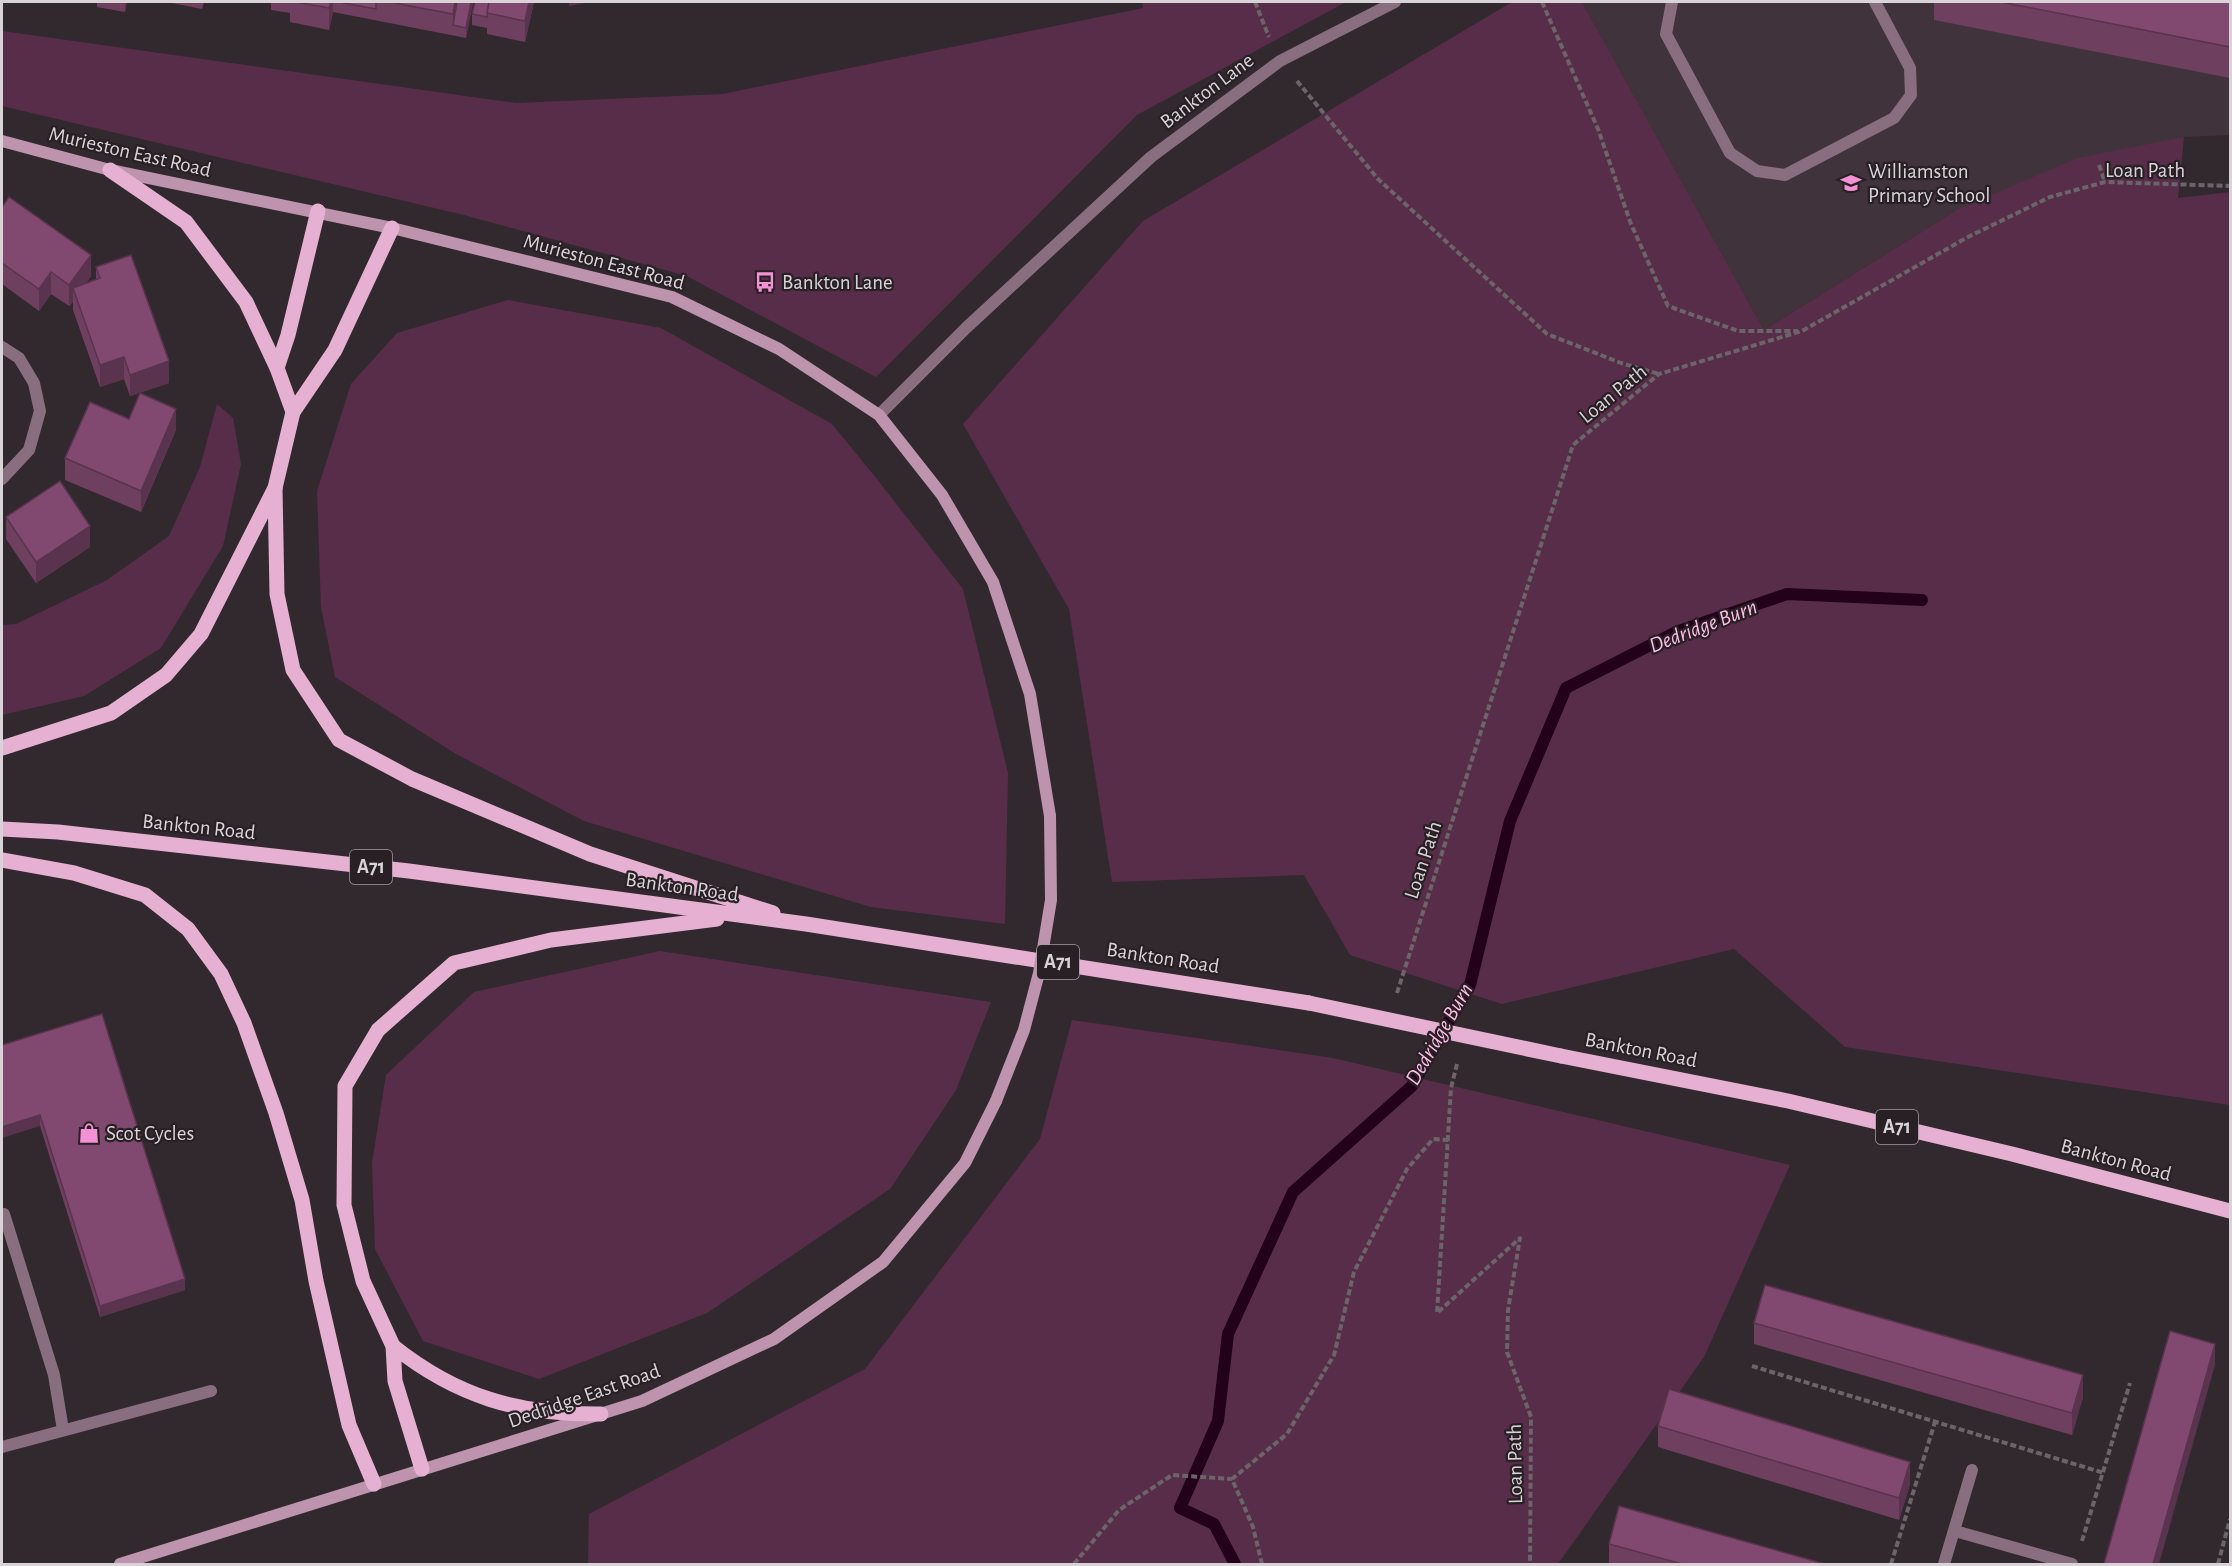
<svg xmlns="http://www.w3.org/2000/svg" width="2232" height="1566" font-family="'Alegreya Sans',sans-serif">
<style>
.built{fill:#41333c}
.green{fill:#582d4a}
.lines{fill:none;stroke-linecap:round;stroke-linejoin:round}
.stream{stroke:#23011a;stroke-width:12}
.path{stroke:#6b6469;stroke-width:4;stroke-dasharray:6 3;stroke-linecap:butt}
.lane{stroke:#896e7f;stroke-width:12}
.street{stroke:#896e7f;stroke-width:12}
.secondary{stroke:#bd93ae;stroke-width:12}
.primary{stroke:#e6b0d2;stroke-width:15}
.secondary-bridge{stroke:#bd93ae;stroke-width:12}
.primary-bridge{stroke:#e6b0d2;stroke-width:15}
.wall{fill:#6f3f5f}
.shaded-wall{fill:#5a334e}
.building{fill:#81496f;stroke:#5a334e;stroke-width:1.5}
.labels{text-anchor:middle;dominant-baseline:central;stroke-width:4.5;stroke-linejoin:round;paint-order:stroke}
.shield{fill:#282025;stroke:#a39da1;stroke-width:1.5}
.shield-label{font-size:20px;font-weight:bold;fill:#d8d3d6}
.street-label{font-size:21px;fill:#d8d3d6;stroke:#282025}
.poi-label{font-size:21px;fill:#d8d3d6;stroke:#282025;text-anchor:start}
.water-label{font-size:22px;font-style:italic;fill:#ffbbe7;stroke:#282025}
</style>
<rect width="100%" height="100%" fill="#32292f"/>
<path class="built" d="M1582 2H2230V135L2184 137 1960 208 1764 330Z"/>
<g class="green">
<path d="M1142 2H1346L1137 115 876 377 687 276 464 215 2 106V31L516 103 723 94 1143 8Z"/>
<path d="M1512 2H1582L1764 330 1960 208 2078 158 2184 137 2178 198 2230 192V1105L1845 1047 1734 949 1502 1004 1350 955 1304 875 1112 882 1069 609 963 424 1143 221Z"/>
<path d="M508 300 661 328 832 424 876 478 963 589 1008 773 1005 924 871 907 584 821 456 754 335 677 321 607 317 491 351 384 397 333Z"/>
<path d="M217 404 233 418 241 464 223 546 161 648 84 696 2 715V625L16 624 107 580 169 536 200 467Z"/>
<path d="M660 951 991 1002 956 1090 890 1189 707 1313 539 1379 423 1341 375 1249 372 1163 386 1075 474 992Z"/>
<path d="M1072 1020 1333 1058 1790 1165 1704 1357 1558 1564H588L589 1514 865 1369 1040 1139Z"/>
</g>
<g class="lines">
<path class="stream" d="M1235 1564 1214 1524 1180 1508 1218 1421 1228 1334 1293 1192 1412 1086 1470 985 1510 821 1566 688 1676 632 1787 594 1922 600"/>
<g class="path">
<path d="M1255 2 1269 37"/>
<path d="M1542 2 1598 129 1631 224 1668 306 1738 331H1798"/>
<path d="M1297 81 1378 179 1547 334 1621 363 1659 374"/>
<path d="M2099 165 2105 182"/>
<path d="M1397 993 1573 445 1659 374 1802 331 1968 237 2050 197 2105 182 2230 186"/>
<path d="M1457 1064 1451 1088 1437 1313 1520 1238 1508 1310 1507 1352 1531 1417 1530 1564"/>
<path d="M1752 1366 2104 1473"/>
<path d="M2082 1541 2130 1383"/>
<path d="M1074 1564 1119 1510 1172 1475 1232 1479"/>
<path d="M1262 1564 1253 1527 1232 1479 1287 1434 1334 1355 1354 1272 1407 1169 1433 1139 1448 1140"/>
<path d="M1891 1564 1935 1422"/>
<path d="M2218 1564 2230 1519"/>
</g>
<g class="lane">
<path d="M1672 2 1666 34 1730 153 1757 171 1785 175 1894 118 1911 95 1910 68 1875 2"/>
<path d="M4 1214 54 1375 63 1430"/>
<path d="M2 1447 211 1391"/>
</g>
<g class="street">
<path d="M2 347 19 358 34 383 40 411 29 450 2 479"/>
<path d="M879 415 966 328 1151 157 1280 61 1395 2"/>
<path d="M1955 1531 2072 1564"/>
<path d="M1944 1564 1972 1470"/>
</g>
<g class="secondary">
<path d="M2 141 110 170 392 228 672 297 779 349 879 415 942 495 993 582 1030 694 1050 816"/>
<path d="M120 1564 642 1401 774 1339 883 1262 965 1163 996 1101"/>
</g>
<g class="primary">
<path d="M110 170 186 222 246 302 277 368"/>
<path d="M293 412 277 368 288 335 318 211"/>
<path d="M275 488 277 594 293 670 339 740 412 779 590 854 773 913"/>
<path d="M2 748 111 713 166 675 201 634 275 488 293 412 335 350 392 228"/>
<path d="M2 829 58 832 409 871 806 924 1309 1003"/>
<path d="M2 860 74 873 145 895 188 929 221 974 244 1023 276 1113 302 1200 316 1281 349 1425 374 1484"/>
<path d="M1561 1056 1788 1101 2012 1154 2230 1211"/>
<path d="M393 1346C457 1397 519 1415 601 1414"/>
<path d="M422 1469 395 1381 393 1346 363 1281 344 1205 345 1086 378 1030 454 963 551 940 717 919"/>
</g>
<path class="secondary-bridge" d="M996 1101 1024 1030 1039 973 1051 900 1050 816"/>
<path class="primary-bridge" d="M1309 1003 1561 1056"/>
</g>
<g class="wall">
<path d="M97 2H127L125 12 97 7Z"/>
<path d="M167 2H204L202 9Z"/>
<path d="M271 2H473L466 38 333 12 329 30 290 22V13L271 10Z"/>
<path d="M534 2 525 42 487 34V28L472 25V14Z"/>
<path d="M1934 2H2230V78L1934 20Z"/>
<path d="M2 207 91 276 86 283 96 280V267L169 383 130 396 124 379 100 387 73 310V302L69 306 51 294 39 311 2 284Z"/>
<path d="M129 419 176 430 141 512 65 480V458Z"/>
<path d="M6 517 90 547 36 583 6 539Z"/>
<path d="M2 1045 185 1290 100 1317 40 1126Z"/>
<path d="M1754 1323 2083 1397 2072 1435 1754 1344Z"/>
<path d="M1658 1426 1910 1484 1899 1520 1658 1447Z"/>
<path d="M1609 1544 1825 1564H1609Z"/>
</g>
<g class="shaded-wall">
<path d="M125 2H127L125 12Z"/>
<path d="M331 2H333V12L329 30V8Z"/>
<path d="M455 2H459L453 25V14Z"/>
<path d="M471 2H473L466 38V28Z"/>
<path d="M529 2H534L525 42V21Z"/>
<path d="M569 2H590L569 6Z"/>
<path d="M91 255V276L76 297 73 288V302L69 306V285Z"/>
<path d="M51 272V294L39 311V289Z"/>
<path d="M124 357V379L100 387V365Z"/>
<path d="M169 361V383L130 396V375Z"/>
<path d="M176 409V430L141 512V491Z"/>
<path d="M90 526V547L36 583V562Z"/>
<path d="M40 1115V1126L2 1138V1127Z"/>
<path d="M185 1279V1290L100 1317V1306Z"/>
<path d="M2215 1344V1365L2159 1564H2153Z"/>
<path d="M2083 1375V1397L2072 1435V1413Z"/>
<path d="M1910 1462V1484L1899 1520V1498Z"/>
</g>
<g class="building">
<path d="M296 2H331L329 8Z"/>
<path d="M345 2H376V9L344 3Z"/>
<path d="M389 2H455L453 14Z"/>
<path d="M457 2H471L466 28 453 25Z"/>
<path d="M475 2H489L487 17 472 14Z"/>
<path d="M489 2H529L525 21 487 13Z"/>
<path d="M2001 2H2230V47Z"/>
<path d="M9 197 91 255 69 285 51 272 39 289 2 263V207Z"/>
<path d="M131 255 169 361 130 375 124 357 100 365 73 288 100 278 96 267Z"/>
<path d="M140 393 176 409 141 491 65 458 90 402 129 419Z"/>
<path d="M60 481 90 526 36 562 6 517Z"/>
<path d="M102 1014 185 1279 100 1306 40 1115 2 1127V1045Z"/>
<path d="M1765 1285 2083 1375 2072 1413 1754 1323Z"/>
<path d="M2170 1331 2215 1344 2153 1564H2104Z"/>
<path d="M1669 1389 1910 1462 1899 1498 1658 1426Z"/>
<path d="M1619 1506 1825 1564H1682L1609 1544Z"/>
</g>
<defs>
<g id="school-bare" transform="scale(1.62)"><path d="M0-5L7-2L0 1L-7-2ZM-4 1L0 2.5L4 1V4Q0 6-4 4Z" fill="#f491d4" stroke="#282025" stroke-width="2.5" paint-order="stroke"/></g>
<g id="bus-bare" transform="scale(1.62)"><path d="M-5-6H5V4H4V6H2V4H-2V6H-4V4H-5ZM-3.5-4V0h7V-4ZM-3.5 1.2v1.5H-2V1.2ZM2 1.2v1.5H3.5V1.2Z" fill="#f491d4" stroke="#282025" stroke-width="2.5" paint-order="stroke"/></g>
<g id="shop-bare" transform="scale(1.62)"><path d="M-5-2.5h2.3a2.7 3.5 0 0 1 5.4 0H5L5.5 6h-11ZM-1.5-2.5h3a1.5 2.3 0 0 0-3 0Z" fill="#f491d4" stroke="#282025" stroke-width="2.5" paint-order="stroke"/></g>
</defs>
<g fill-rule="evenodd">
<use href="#school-bare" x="1851" y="183"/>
<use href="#bus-bare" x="765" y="282"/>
<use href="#shop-bare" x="89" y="1133"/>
</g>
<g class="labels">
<g class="shield">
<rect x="350" y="850" width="42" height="34" rx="4.5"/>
<rect x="1037" y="945" width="42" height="34" rx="4.5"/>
<rect x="1876" y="1110" width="42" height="34" rx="4.5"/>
</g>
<g class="shield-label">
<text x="371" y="867">A71</text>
<text x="1058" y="962">A71</text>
<text x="1897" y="1127">A71</text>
</g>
<g class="street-label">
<text transform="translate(1207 91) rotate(-37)">Bankton Lane</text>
<text transform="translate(130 152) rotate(13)">Murieston East Road</text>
<text x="2145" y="170">Loan Path</text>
<text transform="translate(604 262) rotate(15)">Murieston East Road</text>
<text transform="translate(1613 394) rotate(-39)">Loan Path</text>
<text transform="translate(199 827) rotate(6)">Bankton Road</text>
<text transform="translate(1423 860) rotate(-72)">Loan Path</text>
<text transform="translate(682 887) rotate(8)">Bankton Road</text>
<text transform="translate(1163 958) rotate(9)">Bankton Road</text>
<text transform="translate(1641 1050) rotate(11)">Bankton Road</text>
<text transform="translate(2116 1160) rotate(15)">Bankton Road</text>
<text transform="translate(584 1396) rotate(-19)">Dedridge East Road</text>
<text transform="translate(1515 1464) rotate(-91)">Loan Path</text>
</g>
<g class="poi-label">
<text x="1868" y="171">Williamston<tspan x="1868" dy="24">Primary School</tspan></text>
<text x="782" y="282">Bankton Lane</text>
<text x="106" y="1133">Scot Cycles</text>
</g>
<g class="water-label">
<text transform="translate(1703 626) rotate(-21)">Dedridge Burn</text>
<text transform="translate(1439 1034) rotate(-60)">Dedridge Burn</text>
</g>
</g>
<rect width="2232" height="1566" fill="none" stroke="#d8d3d6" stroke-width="6"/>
</svg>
